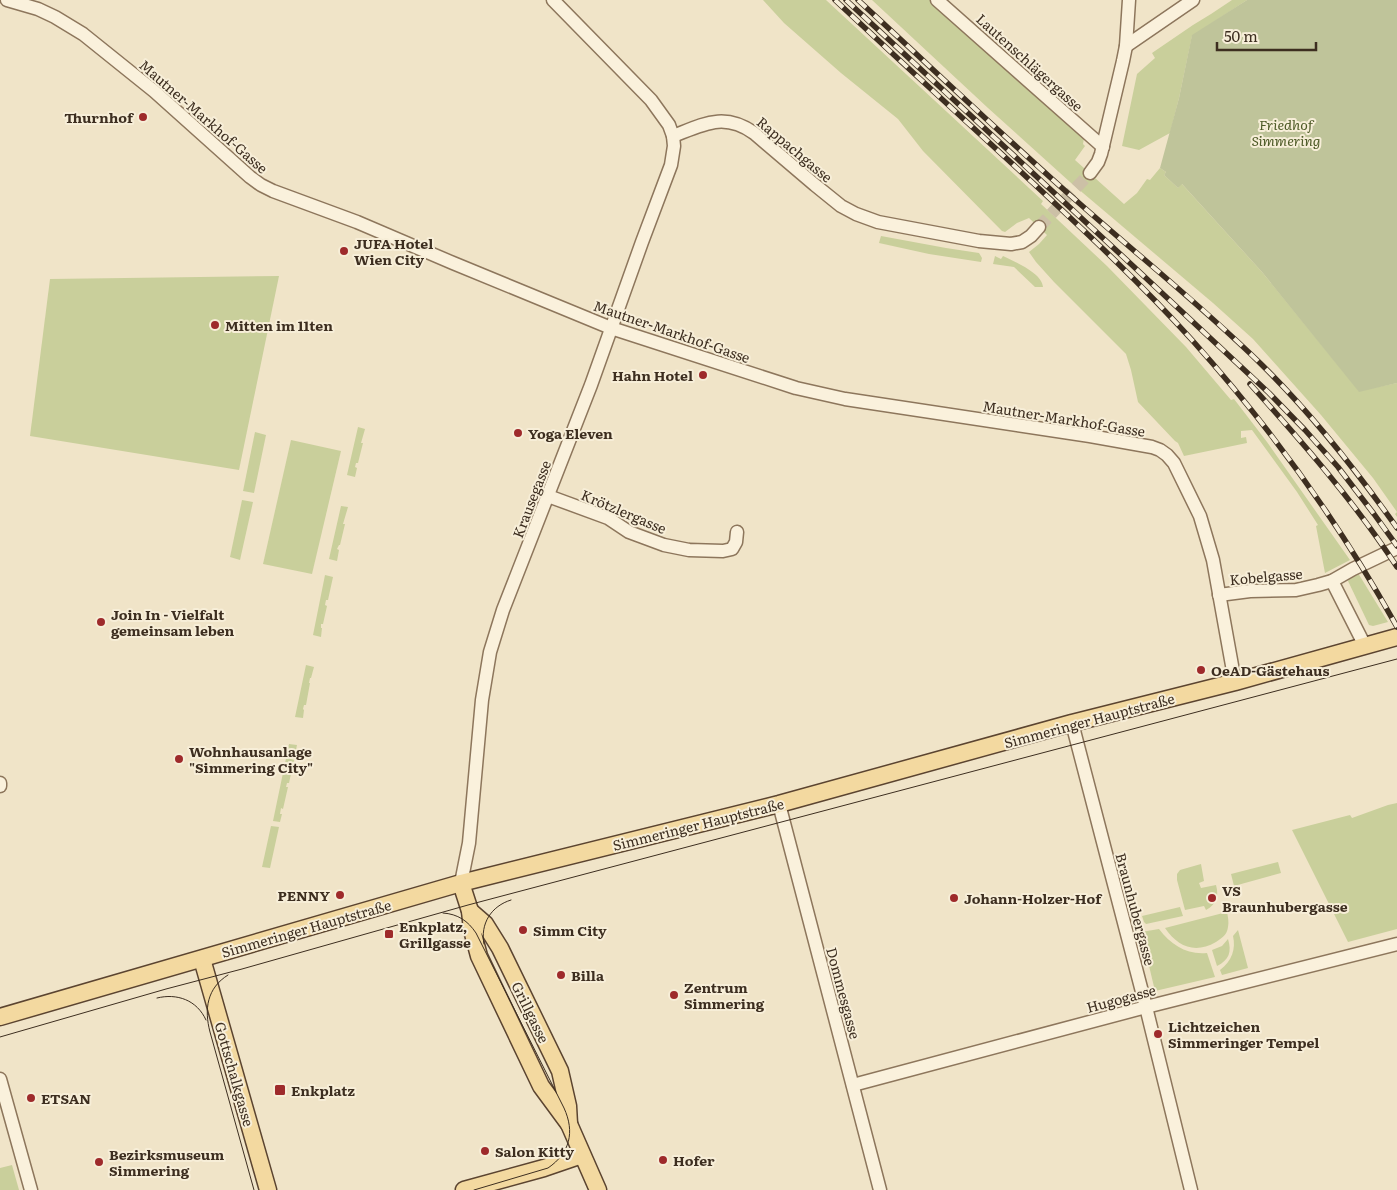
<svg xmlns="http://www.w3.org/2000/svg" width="1397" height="1190" font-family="Literata,serif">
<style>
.green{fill:#c9cf9b}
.cemetery{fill:#bfc49a}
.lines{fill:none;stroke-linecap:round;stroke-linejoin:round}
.minor-tunnel{stroke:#ccc0a6;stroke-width:12;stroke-dasharray:12 6;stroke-linecap:butt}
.minor-casing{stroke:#8d765c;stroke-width:15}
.major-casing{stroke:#5b4430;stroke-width:19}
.minor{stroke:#faf1dc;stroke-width:12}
.major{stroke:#f3d9a0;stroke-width:16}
.tram{stroke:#3d2e20;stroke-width:1}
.rail-casing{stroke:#3d2e20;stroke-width:5.5}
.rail{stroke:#f7eed8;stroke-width:4;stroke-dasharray:11;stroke-linecap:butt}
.poi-dot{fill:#9e2a2b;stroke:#f7eed8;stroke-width:2}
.labels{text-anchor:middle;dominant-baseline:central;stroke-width:4;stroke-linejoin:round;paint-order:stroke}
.street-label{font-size:14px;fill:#3d2e20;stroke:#f7eed8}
.poi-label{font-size:14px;font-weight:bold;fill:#3d2e20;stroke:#f7eed8;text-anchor:start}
.park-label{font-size:14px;font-style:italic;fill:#4d5a26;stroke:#f7eed8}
</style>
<rect width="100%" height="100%" fill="#f0e4c8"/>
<g class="green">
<path d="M763 0H826L1043 201 1041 204 1107 266 1186 347 1231 400 1234 399 1267 442 1350 560 1325 573 1316 526 1318 525 1297 492 1252 430 1241 431V438L1246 437 1247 443 1184 456 1178 443 1175 441 1138 402 1131 370 1126 354 1054 282 1036 262 1029 252 1039 244 1047 235 1029 218 1017 223 1005 232 1002 231 923 151 898 119 841 73 784 23Z"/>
<path d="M872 0H930L1019 78 1084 138 1083 144 1085 146 1075 160 1124 204 1137 193 1147 179 1150 180 1160 168 1166 172 1164 175 1178 188 1181 183 1262 272 1359 391 1397 383V517L1395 514 1397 512 1373 478 1321 415 1253 339 1213 303 1070 182 988 108Z"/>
<path d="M1232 0H1247L1192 36 1179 98 1170 133 1139 150 1122 146 1137 74 1155 58 1152 53 1193 25 1211 14Z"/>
<path d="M881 236 946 248 979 253 982 258 981 262 929 254 879 243Z"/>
<path d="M995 256 1001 259 1003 256C1015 262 1042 273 1043 287H1035L1014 267 993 264Z"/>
<path d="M279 276 239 470 30 436 50 279Z"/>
<path d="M358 427 365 429 361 443H363L358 463H356L355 467 357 468 355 477 347 475Z"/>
<path d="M255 432 266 435 254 493 243 491Z"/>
<path d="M291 440 341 451 312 574 263 564Z"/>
<path d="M242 500 253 502 240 560 230 557Z"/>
<path d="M341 506 348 507 343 524H345L340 545H339L337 549 339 550 337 561 329 559Z"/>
<path d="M1358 573 1388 622 1373 626 1369 625 1348 581 1349 579Z"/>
<path d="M325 575 333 577 328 600H326L325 605 327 606 323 624H321V628H322L321 637 313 635Z"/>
<path d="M306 665 314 667 311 678H310L309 683H310L306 705H304L303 709 304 710 303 718 295 717Z"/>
<path d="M289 744 297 745 295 755H292L291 759 294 760 289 783H287L286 787H288L283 809 281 808 280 814H282L280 822 273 821Z"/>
<path d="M1397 803V929L1348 942 1292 830 1350 815 1352 818 1388 805Z"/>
<path d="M271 826 279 827 270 868 262 867Z"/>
<path d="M1278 862 1281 873 1234 886 1231 874Z"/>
<path d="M1201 864 1204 881 1199 883 1201 888 1216 885C1219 896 1217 904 1206 910L1204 906 1185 910 1177 880V874L1180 870Z"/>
<path d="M1180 907 1183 916 1146 924 1144 922 1142 916Z"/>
<path d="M1227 912C1228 917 1229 922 1228 927 1227 935 1222 938 1216 942 1195 954 1178 947 1165 928Z"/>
<path d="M1159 929C1171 945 1187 955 1207 953L1215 977 1155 991 1141 932Z"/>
<path d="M1238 930 1248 968 1222 975 1220 970C1232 961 1236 949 1233 936Z"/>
<path d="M1228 939C1232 952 1229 960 1217 966L1212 950 1222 946Z"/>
<path d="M12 1165 19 1190H0V1168Z"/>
</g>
<path class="cemetery" d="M1247 0H1397V383L1359 392 1262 272 1182 184 1178 188 1164 175 1166 172 1160 168 1179 98 1192 35Z"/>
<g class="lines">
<path class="minor-tunnel" d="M1039 227 1090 173"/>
<g class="minor-casing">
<g id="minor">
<path d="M7 0 38 9 55 17 83 34 154 91 250 177 261 185 273 191 357 222 453 263 611 328 796 388 845 399 1090 436 1152 447 1160 450 1167 455 1174 463 1200 516 1213 560 1235 682"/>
<path d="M937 0 1103 147"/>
<path d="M1126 46 1193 0"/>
<path d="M673 136C704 124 724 112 754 133L815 185 841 206 856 214 878 222 979 241 1011 244 1022 242 1031 236 1039 227"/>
<path d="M1090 173 1098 162 1101 154 1123 61 1126 46 1129 0"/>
<path d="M548 496 608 518 629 532 664 545 689 550 723 551 732 549 736 542 737 532"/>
<path d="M1332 581 1365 646"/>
<path d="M1219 595 1250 591 1296 590 1318 585 1332 581 1353 569 1397 548"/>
<path d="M1072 723 1146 1007 1191 1190"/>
<path d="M0 786V783"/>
<path d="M779 804 880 1190"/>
<path d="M461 883 469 843 482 700 490 652 503 610 591 385 642 242 671 165 674 146 673 136 669 125 651 100 553 0"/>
<path d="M0 1079 31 1190"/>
<path d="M853 1085 1146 1007 1397 944"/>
</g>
</g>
<g class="major-casing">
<g id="major">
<path d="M461 883 470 911 472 930 479 956 541 1086 569 1124 598 1190"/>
<path d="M470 911 485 924 500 948 560 1071 568 1106 569 1124"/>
<path d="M202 959 268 1190"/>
<path d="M0 1017 461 883 779 804 1072 723 1235 682 1397 637"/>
<path d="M464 1190 544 1168 582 1155"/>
</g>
</g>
<use href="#minor" class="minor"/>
<use href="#major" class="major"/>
<g class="tram">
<path d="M443 913C458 914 468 921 476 933L564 1108C575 1132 570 1153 548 1168L474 1190"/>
<path d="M484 944C480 924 491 906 511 900"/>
<path d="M228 975C207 988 204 1009 210 1032L254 1190"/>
<path d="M157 998C177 993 197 1000 206 1020"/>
<path d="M0 1037 166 989 242 969 468 905 1397 659"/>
</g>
<g class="rail-casing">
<g id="rail">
<path d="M835 0C896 57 958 114 1019 170 1078 225 1138 280 1192 340 1271 428 1340 524 1397 627"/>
<path d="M846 0 1132 265 1269 393 1305 430 1338 467 1374 514 1397 546"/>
<path d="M858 0C932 68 1004 137 1079 203 1140 257 1203 307 1261 364 1312 414 1356 470 1397 528"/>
<path d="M1250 384C1302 442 1354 501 1397 567"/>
</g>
</g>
<use href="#rail" class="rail"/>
</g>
<g class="poi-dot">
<circle cx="143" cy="117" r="5"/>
<circle cx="344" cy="251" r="5"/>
<circle cx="215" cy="325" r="5"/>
<circle cx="703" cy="375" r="5"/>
<circle cx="518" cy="433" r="5"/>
<circle cx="101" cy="622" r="5"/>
<circle cx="1201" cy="670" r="5"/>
<circle cx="179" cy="759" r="5"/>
<circle cx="340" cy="895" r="5"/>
<circle cx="954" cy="898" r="5"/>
<circle cx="1212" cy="898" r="5"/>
<circle cx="523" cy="930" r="5"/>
<rect x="384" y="929" width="10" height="10" rx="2.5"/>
<circle cx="561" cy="975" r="5"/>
<circle cx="674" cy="995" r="5"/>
<circle cx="1158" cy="1034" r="5"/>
<rect x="274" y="1084" width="12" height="12" rx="2.5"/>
<circle cx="31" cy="1098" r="5"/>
<circle cx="485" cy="1151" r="5"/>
<circle cx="663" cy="1160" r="5"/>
<circle cx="99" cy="1162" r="5"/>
</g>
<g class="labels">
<g class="street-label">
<text transform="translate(1030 62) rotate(42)">Lautenschlägergasse</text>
<text transform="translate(204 116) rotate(41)">Mautner-Markhof-Gasse</text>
<text transform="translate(795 149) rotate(40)">Rappachgasse</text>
<text transform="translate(672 331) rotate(19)">Mautner-Markhof-Gasse</text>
<text transform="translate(1064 418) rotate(9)">Mautner-Markhof-Gasse</text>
<text transform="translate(531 499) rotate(-69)">Krausegasse</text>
<text transform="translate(624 511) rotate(23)">Krötzlergasse</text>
<text transform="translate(1266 576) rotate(-5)">Kobelgasse</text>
<text transform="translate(1089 720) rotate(-15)">Simmeringer Hauptstraße</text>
<text transform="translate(698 824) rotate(-14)">Simmeringer Hauptstraße</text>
<text transform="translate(1136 909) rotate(75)">Braunhubergasse</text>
<text transform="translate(306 928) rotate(-16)">Simmeringer Hauptstraße</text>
<text transform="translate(844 993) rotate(75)">Dommesgasse</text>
<text transform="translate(1121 998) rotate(-15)">Hugogasse</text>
<text transform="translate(531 1012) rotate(64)">Grillgasse</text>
<text transform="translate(235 1074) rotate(74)">Gottschalkgasse</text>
</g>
<g class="poi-label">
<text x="133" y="117" text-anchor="end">Thurnhof</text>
<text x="354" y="243">JUFA Hotel<tspan x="354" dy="16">Wien City</tspan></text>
<text x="225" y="325">Mitten im 11ten</text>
<text x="693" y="375" text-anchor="end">Hahn Hotel</text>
<text x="528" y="433">Yoga Eleven</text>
<text x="111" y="614">Join In - Vielfalt<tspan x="111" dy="16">gemeinsam leben</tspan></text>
<text x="1211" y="670">OeAD-Gästehaus</text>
<text x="189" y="751">Wohnhausanlage<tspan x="189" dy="16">"Simmering City"</tspan></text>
<text x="1222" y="890">VS<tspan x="1222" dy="16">Braunhubergasse</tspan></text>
<text x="330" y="895" text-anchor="end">PENNY</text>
<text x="964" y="898">Johann-Holzer-Hof</text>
<text x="399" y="926">Enkplatz,<tspan x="399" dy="16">Grillgasse</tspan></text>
<text x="533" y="930">Simm City</text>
<text x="571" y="975">Billa</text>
<text x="684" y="987">Zentrum<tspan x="684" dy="16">Simmering</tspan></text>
<text x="1168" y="1026">Lichtzeichen<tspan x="1168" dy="16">Simmeringer Tempel</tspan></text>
<text x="291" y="1090">Enkplatz</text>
<text x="41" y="1098">ETSAN</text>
<text x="495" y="1151">Salon Kitty</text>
<text x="109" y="1154">Bezirksmuseum<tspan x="109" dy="16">Simmering</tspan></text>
<text x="673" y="1160">Hofer</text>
</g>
<g class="park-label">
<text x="1286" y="124">Friedhof<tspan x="1286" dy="16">Simmering</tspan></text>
</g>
</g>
<path d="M1217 42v8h99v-8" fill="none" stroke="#3d2e20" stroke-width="2.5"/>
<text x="1224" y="42" font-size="15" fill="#3d2e20" stroke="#f7eed8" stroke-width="4" paint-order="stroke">50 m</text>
</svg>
